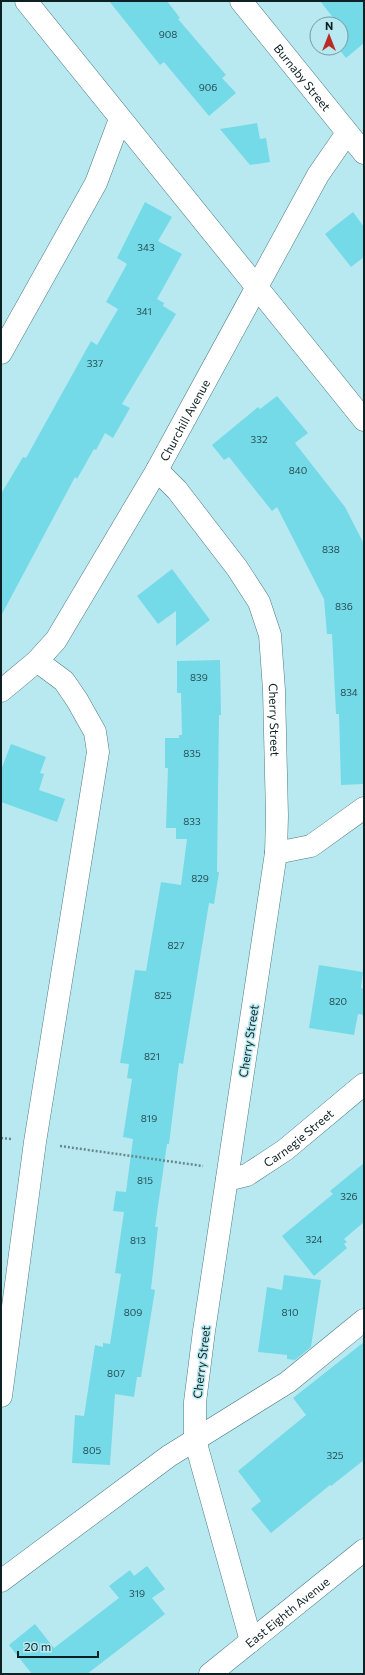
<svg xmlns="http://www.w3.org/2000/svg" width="365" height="1675" font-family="Commissioner,sans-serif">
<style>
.building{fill:#74dae8}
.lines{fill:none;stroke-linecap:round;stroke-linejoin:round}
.minor-casing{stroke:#4d7b81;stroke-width:23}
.path{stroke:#66888d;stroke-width:2.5;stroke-dasharray:2 2;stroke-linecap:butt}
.minor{stroke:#fff;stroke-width:22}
.labels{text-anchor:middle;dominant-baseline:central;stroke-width:3;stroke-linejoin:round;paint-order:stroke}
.number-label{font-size:10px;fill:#274e54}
.street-label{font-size:12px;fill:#0d2023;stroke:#b9e9f0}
</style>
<rect width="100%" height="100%" fill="#b9e9f0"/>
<g class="building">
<path d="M109 1H167L180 18 178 19 226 75 222 78 236 93 209 116 164 62 160 65Z"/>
<path d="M320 1H364V43L346 58 338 48H341V24H338Z"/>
<path d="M257 123 260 139 266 138 270 162 250 165 220 129Z"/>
<path d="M145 202 172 217 158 241 182 254 157 299 164 303 163 306 176 314 122 404 130 408 113 438 105 433 96 450 94 449 77 479 75 477 1 616V494L23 457 26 458 91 341 97 345 118 309 106 302 127 264 117 258Z"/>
<path d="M353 212 364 227V257L351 267 325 234Z"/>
<path d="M277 396 308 433 295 443 345 507 364 544V784L341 785 339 714H336L332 634H327L324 599 277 507 272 511 229 457 224 460 212 445 258 407 260 409Z"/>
<path d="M172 569 210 620 176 646V611L158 624 137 596Z"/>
<path d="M220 660 221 715H219L217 872H219L214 904 209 903 183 1064 179 1063 169 1144H167L155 1227H158L151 1289 155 1290 141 1377H137L134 1397 115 1394 110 1465 72 1463 75 1415 84 1416 95 1345 103 1347V1343L110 1344 121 1274 115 1273 124 1212 113 1211 116 1191 126 1192 133 1139 123 1137 132 1079 127 1078 129 1064 120 1063 135 970 146 971 161 882 181 885 187 839H176V828H166L168 768H165V738H179V735H182L181 693H177V661Z"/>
<path d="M11 744 46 757 40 773 44 774 39 790 65 799 57 822 1 802V770Z"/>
<path d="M319 965 363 972 361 988 364 989V1015L358 1014 354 1035 309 1028Z"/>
<path d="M364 1163V1222L344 1239 347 1242 344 1244 347 1248 314 1276 282 1236 333 1194 330 1191Z"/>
<path d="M284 1275 321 1280 311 1347 295 1360 287 1359V1355L258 1352 267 1287 282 1290Z"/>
<path d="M364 1342V1460L331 1486 330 1485 271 1533 251 1509 261 1501 238 1471 306 1415 293 1398Z"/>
<path d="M147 1566 165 1589 152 1598 165 1614 87 1674H32L9 1645 35 1624 54 1648 119 1598 109 1586 130 1570 134 1576Z"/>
</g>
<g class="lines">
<g class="minor-casing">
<g id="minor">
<path d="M26 1 364 420"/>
<path id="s1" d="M241 1 364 153"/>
<path d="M1 353 96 183 120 119"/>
<path id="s2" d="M157 470 177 490 237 568 259 602 270 635 274 690 277 816 276 853 204 1331 195 1402V1440L251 1641"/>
<path id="s3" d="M1 691 37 661 56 640 157 470 318 175 347 133"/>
<path d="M276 853 311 846 364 808"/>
<path id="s4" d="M227 1180 247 1175 285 1150 364 1084"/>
<path d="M1 1396 35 1142 98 752 95 732 77 700 64 681 37 661"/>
<path d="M1 1581 169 1456 288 1382 364 1320"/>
<path id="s5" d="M210 1674 364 1550"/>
</g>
</g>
<g class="path">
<path d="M1 1138 11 1139"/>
<path d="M60 1146 203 1166"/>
</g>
<use href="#minor" class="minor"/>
</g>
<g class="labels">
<g class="number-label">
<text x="168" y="34">908</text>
<text x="208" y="87">906</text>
<text x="146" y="247">343</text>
<text x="144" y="311">341</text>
<text x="95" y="363">337</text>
<text x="259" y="439">332</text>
<text x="298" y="470">840</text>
<text x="331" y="549">838</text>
<text x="344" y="606">836</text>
<text x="199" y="677">839</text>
<text x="349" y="692">834</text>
<text x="192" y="753">835</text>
<text x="192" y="821">833</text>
<text x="200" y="878">829</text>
<text x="176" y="945">827</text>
<text x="163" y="995">825</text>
<text x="338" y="1001">820</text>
<text x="152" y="1056">821</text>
<text x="149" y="1118">819</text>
<text x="145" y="1180">815</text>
<text x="349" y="1196">326</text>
<text x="314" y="1239">324</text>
<text x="138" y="1240">813</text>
<text x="133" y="1312">809</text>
<text x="290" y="1312">810</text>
<text x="116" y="1373">807</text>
<text x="92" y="1450">805</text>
<text x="335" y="1455">325</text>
<text x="137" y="1593">319</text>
</g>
<g class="street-label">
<text stroke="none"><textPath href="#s1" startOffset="98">Burnaby Street</textPath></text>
<text stroke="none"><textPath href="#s3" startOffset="330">Churchill Avenue</textPath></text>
<text stroke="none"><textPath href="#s2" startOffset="287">Cherry Street</textPath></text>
<text transform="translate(248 1041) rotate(-81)">Cherry Street</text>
<text stroke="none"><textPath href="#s4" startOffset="84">Carnegie Street</textPath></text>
<text transform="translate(201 1362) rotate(-83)">Cherry Street</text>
<text stroke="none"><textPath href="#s5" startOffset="99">East Eighth Avenue</textPath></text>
</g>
</g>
<rect width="365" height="1675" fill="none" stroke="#0d2023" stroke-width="4"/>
<g transform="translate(329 36)"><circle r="19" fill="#b9e9f0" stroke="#74999e"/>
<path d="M0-3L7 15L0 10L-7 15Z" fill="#ba2b27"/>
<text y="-6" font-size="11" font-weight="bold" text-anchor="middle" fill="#0d2023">N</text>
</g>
<path d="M18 1651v6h80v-6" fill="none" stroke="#0d2023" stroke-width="2"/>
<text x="24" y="1651" font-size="12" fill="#0d2023" stroke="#b9e9f0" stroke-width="3" paint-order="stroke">20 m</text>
</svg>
